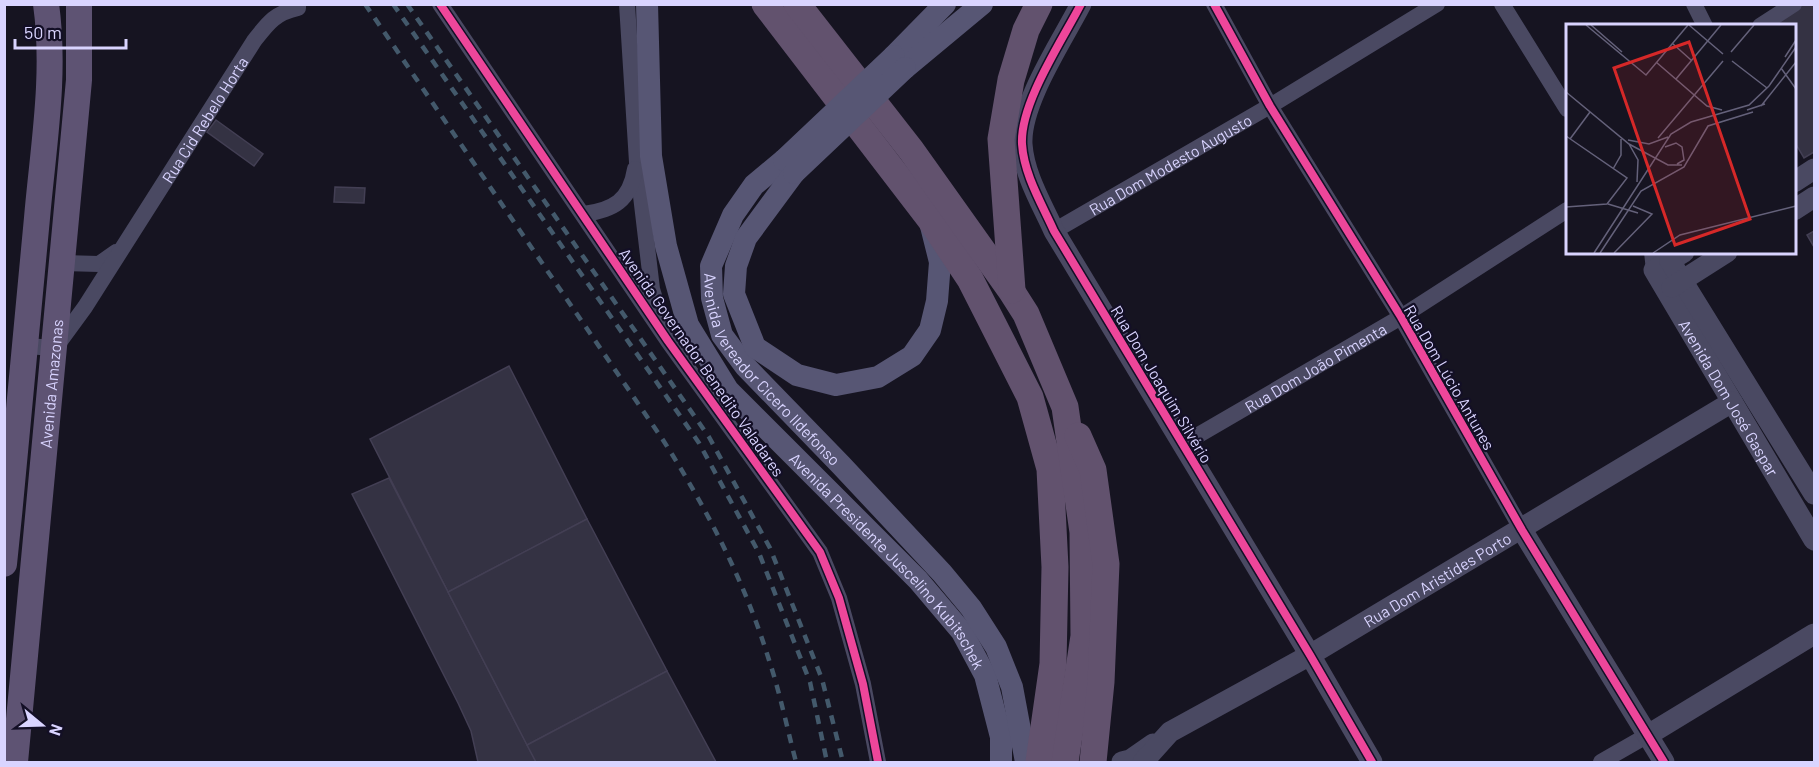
<svg xmlns="http://www.w3.org/2000/svg" width="1819" height="767" font-family="Barlow,sans-serif">
<style>
.building{fill:#343243;stroke:#433f54;stroke-width:1.5}
.lines{fill:none;stroke-linecap:round;stroke-linejoin:round}
.minor{stroke:#4a4962;stroke-width:16}
.tertiary{stroke:#4a4962;stroke-width:21}
.secondary{stroke:#575674;stroke-width:22}
.primary{stroke:#5e5373;stroke-width:26}
.trunk{stroke:#62526e;stroke-width:27}
.rail{stroke:#43596b;stroke-width:4.5;stroke-dasharray:9 8;stroke-linecap:butt}
.secondary-bridge{stroke:#575674;stroke-width:22}
.cycleway-casing{stroke:#130f26;stroke-width:11}
.cycleway{stroke:#ed469a;stroke-width:8}
.labels{text-anchor:middle;dominant-baseline:central;stroke-width:4.5;stroke-linejoin:round;paint-order:stroke}
.street-label{font-size:16px;fill:#d9d4ff;stroke:#130f26}
.inset-road{fill:none;stroke:#64617a;stroke-width:1.5}
.view{fill:#d62828;fill-opacity:0.15;stroke:#d62828;stroke-width:3}
.inset-edge{fill:none;stroke:#d9d4ff;stroke-width:3}
</style>
<rect width="100%" height="100%" fill="#161421"/>
<g class="building">
<path d="M1794 4H1814V152L1804 158 1794 141V26H1760Z"/>
<path d="M216 120 263 154 254 166 207 132Z"/>
<path d="M335 187 365 188 364 203 334 202Z"/>
<path d="M1814 231V247L1807 235Z"/>
<path d="M509 366 587 519 448 592 370 439Z"/>
<path d="M389 478 448 592 536 762H478L471 731 458 703 352 494Z"/>
<path d="M587 519 667 671 527 745 448 592Z"/>
<path d="M667 671 716 762H536L527 745Z"/>
</g>
<g class="lines">
<g class="minor">
<path d="M440 4 668 341 820 552 839 598 863 684 878 762"/>
<path d="M627 4 637 162 652 289 662 322"/>
<path d="M1214 4 1270 106 1401 317 1522 530"/>
<path d="M1502 4 1567 109"/>
<path d="M1694 4 1705 26"/>
<path d="M1760 26 1794 4"/>
<path d="M584 214C613 210 630 201 635 169"/>
<path id="s1" d="M1054 231 1270 106 1437 4"/>
<path d="M1652 252 1654 270"/>
<path d="M63 263 99 264 116 252"/>
<path id="s2" d="M26 346 55 348 85 307 254 41C268 23 275 13 298 8V4"/>
<path id="s3" d="M1183 444 1401 317 1567 210"/>
<path d="M1601 762 1648 735"/>
</g>
<g class="tertiary">
<path d="M1081 4C1062 41 1020 103 1022 144 1024 175 1042 204 1054 231L1310 655 1372 762"/>
<path d="M1794 182 1814 169"/>
<path d="M1794 210 1814 197"/>
<path id="s4" d="M1684 252 1654 270 1814 540"/>
<path d="M1670 261 1814 494"/>
<path d="M1672 287 1727 252"/>
<path d="M1522 530 1664 762"/>
<path d="M1648 735 1814 634"/>
<path d="M1122 762 1130 760 1153 744"/>
<path id="s5" d="M1143 762 1170 732 1310 655 1732 402"/>
</g>
<g class="secondary">
<path id="s6" d="M647 4 651 156 666 246 688 325 728 390 918 580 962 632 985 675 1001 737V762"/>
<path d="M894 56 945 4"/>
<path d="M905 68 982 4"/>
<path id="s7" d="M784 160 754 185 733 215 711 266 712 298 722 335 745 366 841 465 942 573 971 608 996 647 1012 687 1026 762"/>
<path d="M794 173 746 238 736 266 734 294 755 347 797 375 836 385 878 377 912 356 930 330 937 301 940 262 931 226"/>
</g>
<g class="primary">
<path d="M4 564C16 449 26 334 37 218 43 148 56 75 46 4"/>
<path id="s8" d="M15 762 79 80V4"/>
</g>
<g class="trunk">
<path d="M765 4 930 219 970 279 1030 397 1050 469 1055 567 1053 664 1039 762"/>
<path d="M797 4 911 150 1012 292 1026 314 1065 407 1083 532 1084 636 1065 762"/>
<path d="M1012 290 1001 139 1011 80 1026 30 1039 4"/>
<path d="M1078 436 1093 470 1106 564 1101 682 1093 762"/>
</g>
<g class="rail">
<path d="M365 4 663 440C707 509 745 582 769 660 780 693 787 728 796 762"/>
<path d="M393 4 699 443 759 553 810 682 827 762"/>
<path d="M407 4 709 437 770 548 822 679 843 762"/>
</g>
<g class="secondary-bridge">
<path d="M784 160 894 56"/>
<path d="M794 173 905 68"/>
</g>
<g class="cycleway-casing">
<g id="cycleway">
<path d="M440 4 668 341 820 552 839 598 863 684 878 762"/>
<path d="M1081 4C1062 41 1020 103 1022 144 1024 175 1042 204 1054 231L1310 655 1372 762"/>
<path d="M1214 4 1270 106 1401 317 1522 530 1664 762"/>
</g>
</g>
<use href="#cycleway" class="cycleway"/>
</g>
<g class="labels">
<g class="street-label">
<text stroke="none"><textPath href="#s2" startOffset="302">Rua Cid Rebelo Horta</textPath></text>
<text stroke="none"><textPath href="#s1" startOffset="134">Rua Dom Modesto Augusto</textPath></text>
<text transform="translate(702 362) rotate(55)">Avenida Governador Benedito Valadares</text>
<text stroke="none"><textPath href="#s7" startOffset="256">Avenida Vereador Cícero Ildefonso</textPath></text>
<text stroke="none"><textPath href="#s3" startOffset="153">Rua Dom João Pimenta</textPath></text>
<text transform="translate(1450 377) rotate(60)">Rua Dom Lúcio Antunes</text>
<text stroke="none"><textPath href="#s8" startOffset="380">Avenida Amazonas</textPath></text>
<text transform="translate(1162 384) rotate(59)">Rua Dom Joaquim Silvério</text>
<text stroke="none"><textPath href="#s4" startOffset="183">Avenida Dom José Gaspar</textPath></text>
<text stroke="none"><textPath href="#s6" startOffset="636">Avenida Presidente Juscelino Kubitschek</textPath></text>
<text stroke="none"><textPath href="#s5" startOffset="348">Rua Dom Aristides Porto</textPath></text>
</g>
</g>
<g transform="translate(1566 24)">
<rect width="230" height="230" fill="#161421"/>
<path class="inset-road" d="M20 1 80 51 122 1M25 1 56 28M123 1 157 30M106 19 125 36M165 28 188 1M219 33 230 16M166 37 201 64M90 38 141 82 156 86M215 44 230 65M110 55 155 1M0 68 63 120 102 141H116M195 82 230 38M181 86 199 80M0 112 61 154 41 180 0 183M92 114 157 37M4 115 24 88M62 116 83 120 102 113M63 120 72 136 71 158M99 123 110 119 116 123 118 136 111 140M47 145 55 131V115M42 180 72 189M28 229 105 110 125 98 183 81 203 62 230 23M34 229 75 167 118 143 142 102 187 88M48 229 86 190 67 182M87 229 114 211 230 182"/>
<path class="view" d="M123 18 184 195 109 221 48 44Z"/>
<rect width="230" height="230" class="inset-edge"/>
</g>
<rect width="1819" height="767" fill="none" stroke="#d9d4ff" stroke-width="12"/>
<g transform="translate(42 725) rotate(109)" stroke="#130f26" stroke-width="4.5" paint-order="stroke">
<path d="M0-4.5L10 22L0 15L-10 22Z" fill="#d9d4ff"/>
<text y="-9" font-size="16" font-weight="bold" text-anchor="middle" fill="#d9d4ff">N</text>
</g>
<path d="M15 39v9h111v-9" fill="none" stroke="#d9d4ff" stroke-width="3"/>
<text x="24" y="39" font-size="18" fill="#d9d4ff" stroke="#130f26" stroke-width="4.5" paint-order="stroke">50 m</text>
</svg>
